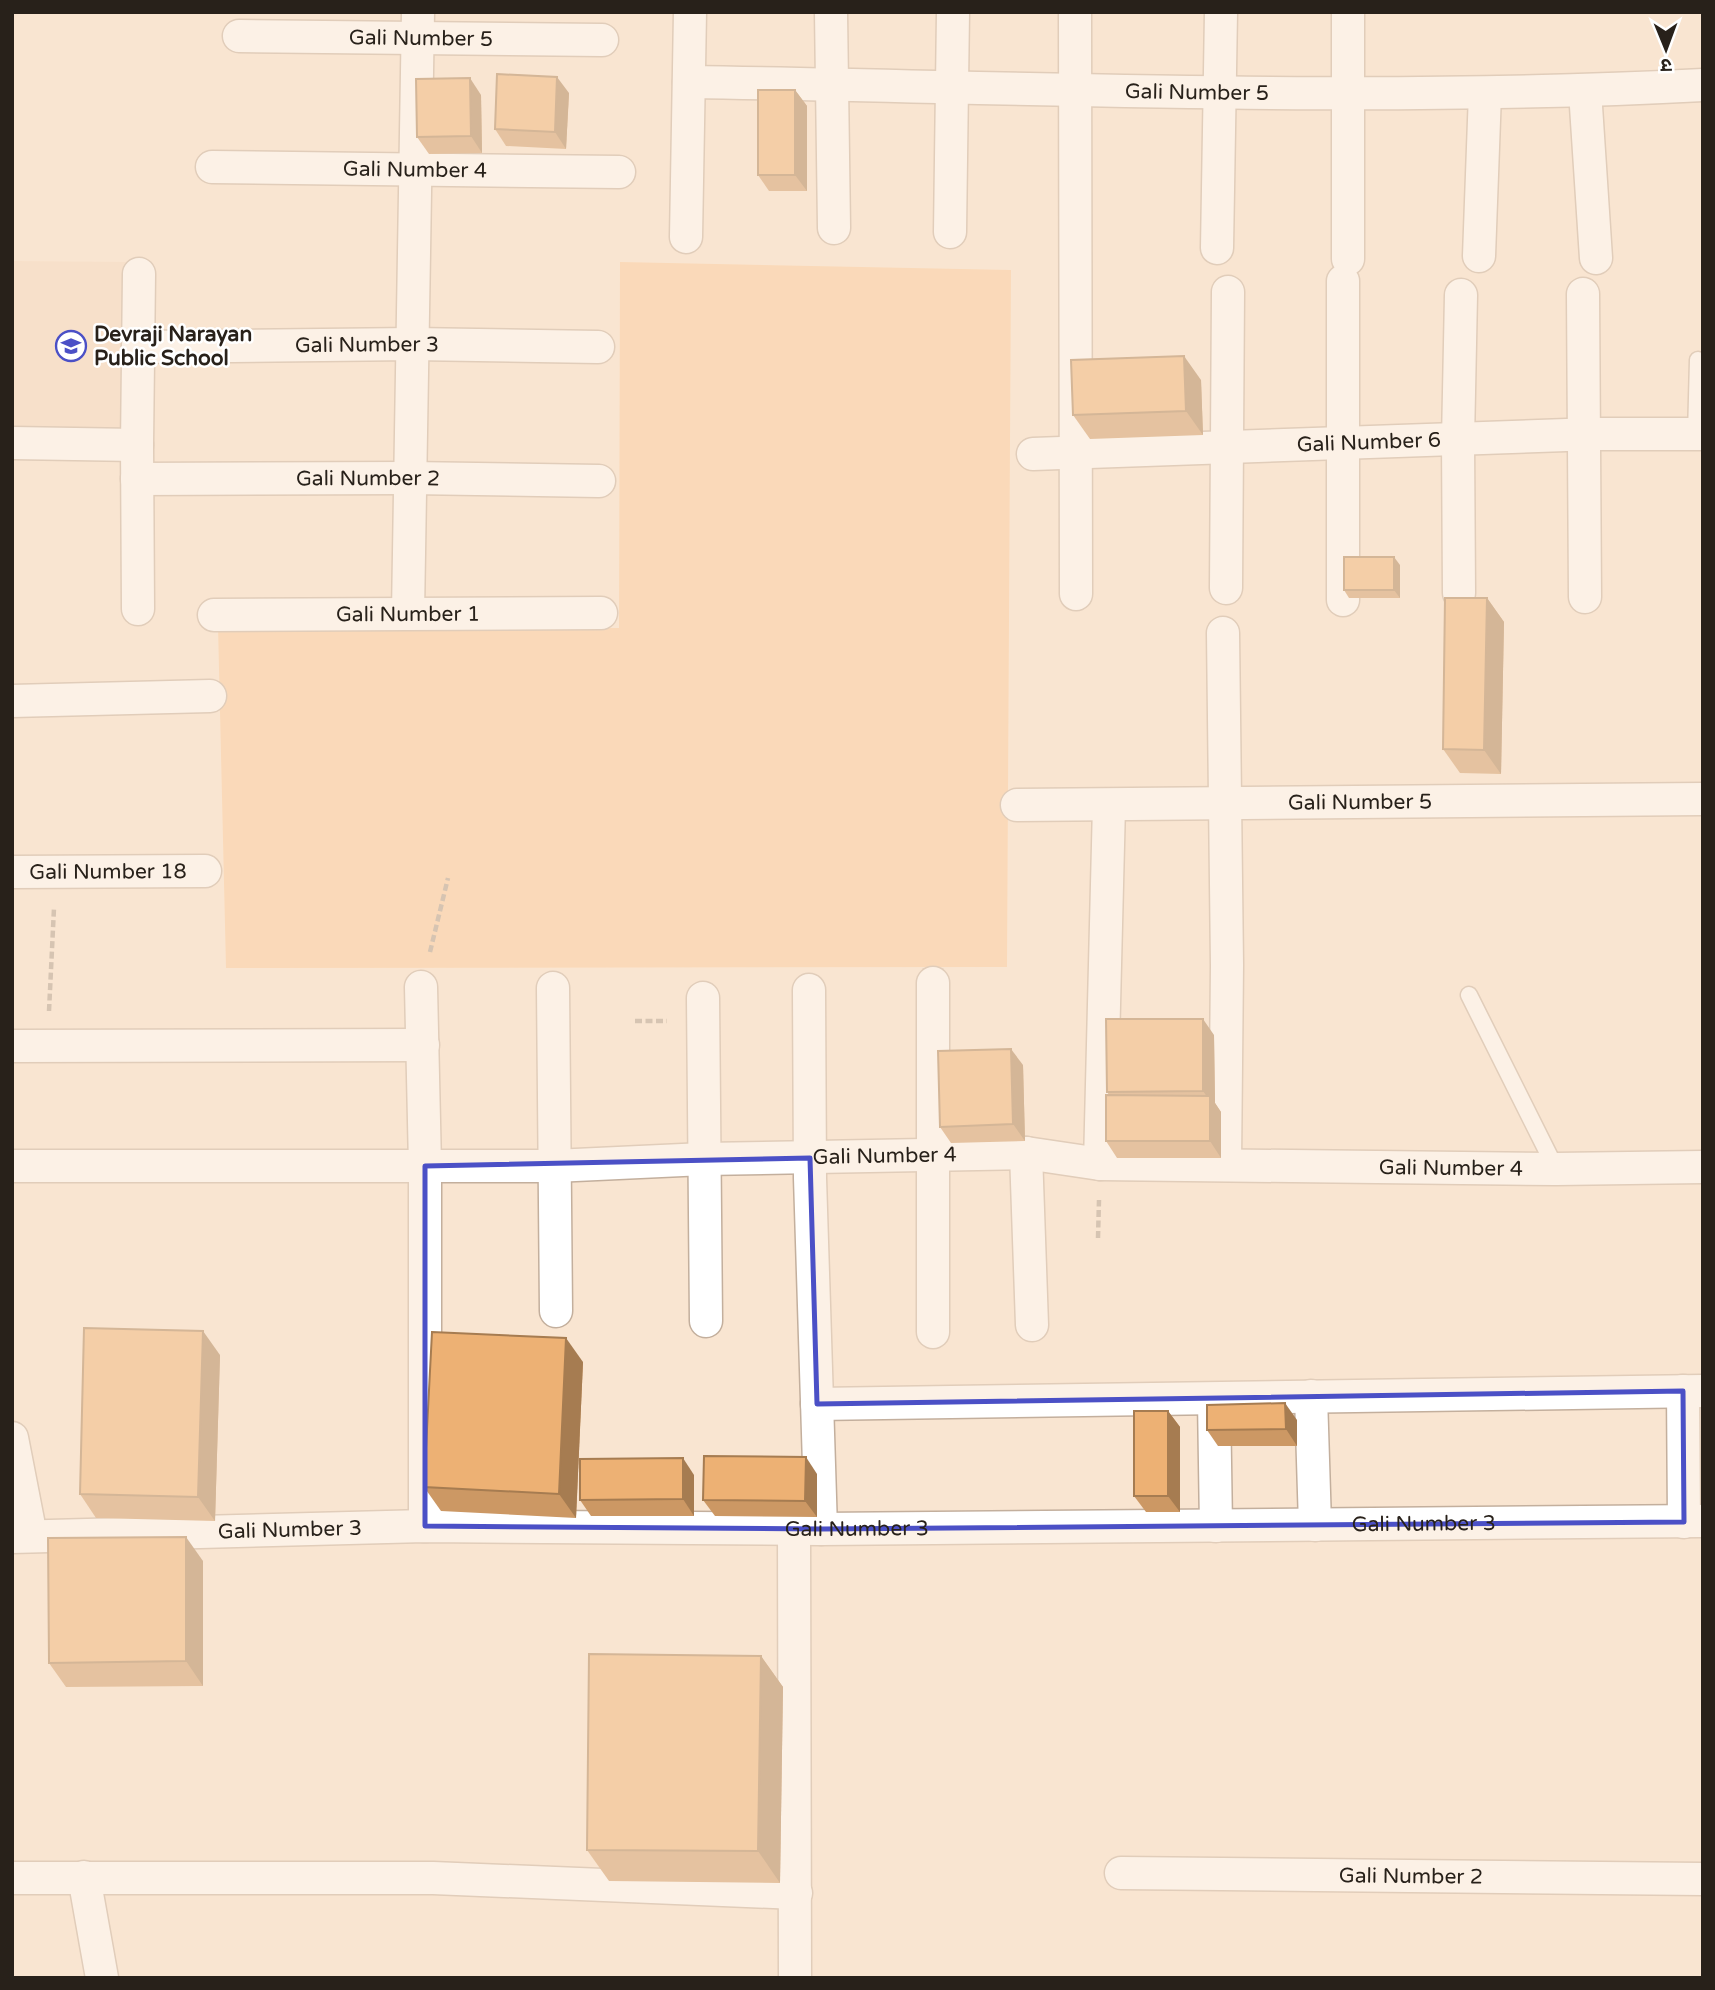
<svg xmlns="http://www.w3.org/2000/svg" width="1715" height="1990" font-family="'Varela Round','Noto Sans Devanagari',sans-serif">
<style>
.built{fill:#f4dac1}
.grass{fill:#fbcb9b}
.lines{fill:none;stroke-linecap:round;stroke-linejoin:round}
.lane-casing{stroke:#c3af9d;stroke-width:19}
.street-casing{stroke:#c3af9d;stroke-width:35}
.path{stroke:#ab9b8c;stroke-width:4.5;stroke-dasharray:7 3.5;stroke-linecap:butt}
.lane{stroke:#fff;stroke-width:16}
.street{stroke:#fff;stroke-width:32}
.wall{fill:#cc9864}
.shaded-wall{fill:#a67c51}
.building{fill:#edb174;stroke:#a67c51;stroke-width:2}
.marked{fill:none;stroke:#4b50c6;stroke-width:5;stroke-linejoin:round}
.labels{text-anchor:middle;dominant-baseline:central;stroke-width:5;stroke-linejoin:round;paint-order:stroke}
.street-label{font-size:21px;fill:#28211a;stroke:#fff}
.poi-label{font-size:21px;font-weight:bold;fill:#28211a;stroke:#fff;text-anchor:start}
</style>
<rect width="100%" height="100%" fill="#f9e5d1"/>
<path class="built" d="M12 261 131 262 129 431 12 429Z"/>
<path class="grass" d="M620 262 1011 270 1007 967 226 968 218 626 619 628Z"/>
<g class="lines">
<g class="lane-casing">
<g id="lane">
<path d="M1696 435 1698 360"/>
<path d="M1469 995 1556 1169"/>
</g>
</g>
<g class="street-casing">
<g id="street">
<path d="M831 12 834 228"/>
<path d="M1075 12 1076 594"/>
<path id="s1" d="M239 36 602 40"/>
<path id="s2" d="M689 82C1027 87 1365 103 1703 85"/>
<path d="M1585 91 1596 258"/>
<path id="s3" d="M212 167 619 172"/>
<path d="M950 232 953 12"/>
<path d="M686 237 690 12"/>
<path d="M1217 248 1221 12"/>
<path d="M1479 256 1485 93"/>
<path d="M1348 259V12"/>
<path d="M1583 294 1585 597"/>
<path id="s4" d="M138 347 413 344 598 347"/>
<path d="M12 443 137 445"/>
<path id="s5" d="M1033 454 1595 434H1703"/>
<path id="s6" d="M137 479 410 478 599 481"/>
<path d="M1226 588 1228 292"/>
<path d="M1459 593 1458 440 1461 295"/>
<path d="M1343 600V281"/>
<path d="M138 609 137 445 139 274"/>
<path d="M408 613 418 12"/>
<path id="s7" d="M214 615 601 613"/>
<path d="M1223 633 1227 965 1225 1164"/>
<path d="M12 701 210 696"/>
<path id="s8" d="M1017 805 1703 799"/>
<path id="s9" d="M12 872 205 871"/>
<path d="M933 983V1332"/>
<path d="M421 987 425 1166V1526"/>
<path d="M553 988 556 1311"/>
<path d="M809 990 810 1178 821 1529"/>
<path d="M703 998 706 1321"/>
<path d="M12 1046 423 1045"/>
<path d="M1026 1153 1032 1325"/>
<path d="M1100 1164 1109 805"/>
<path id="s10" d="M12 1166H554L704 1159 1026 1153 1100 1164 1556 1169 1703 1167"/>
<path d="M1683 1391 1684 1522"/>
<path d="M1311 1396 1315 1525"/>
<path d="M1214 1400 1216 1526"/>
<path d="M817 1404 1703 1391"/>
<path d="M12 1438 31 1536"/>
<path d="M794 1529 795 1978"/>
<path id="s11" d="M12 1537 425 1526 821 1529 1703 1521"/>
<path id="s12" d="M1121 1873 1703 1879"/>
<path d="M84 1877 102 1978"/>
<path d="M12 1878H433L796 1893"/>
</g>
</g>
<g class="path">
<path d="M430 952 448 878"/>
<path d="M49 1011 54 908"/>
<path d="M635 1021H667"/>
<path d="M1098 1238 1099 1200"/>
</g>
<use href="#lane" class="lane"/>
<use href="#street" class="street"/>
</g>
<g class="wall">
<path d="M795 90 807 106V191H769L758 175Z"/>
<path d="M569 93 566 149 506 146 495 129Z"/>
<path d="M481 95 482 153 429 154 417 137Z"/>
<path d="M1201 380 1203 435 1090 439 1073 415Z"/>
<path d="M1400 565V598H1349L1344 590Z"/>
<path d="M1487 598 1504 622 1501 774 1460 773 1443 749Z"/>
<path d="M1214 1035 1215 1103 1221 1112V1158H1117L1106 1141 1109 1095 1107 1092Z"/>
<path d="M1023 1065 1025 1141 951 1143 940 1127Z"/>
<path d="M220 1355 215 1521 96 1518 80 1494Z"/>
<path d="M583 1362 576 1518 441 1511 424 1487Z"/>
<path d="M1168 1411 1180 1427V1512H1146L1134 1496Z"/>
<path d="M1297 1420V1446H1218L1207 1430Z"/>
<path d="M817 1474V1517L715 1516 703 1500Z"/>
<path d="M694 1475V1516H591L580 1500Z"/>
<path d="M203 1561V1686L66 1687 49 1663Z"/>
<path d="M761 1656 783 1687 780 1883 609 1881 587 1850Z"/>
</g>
<g class="shaded-wall">
<path d="M557 77 569 93 566 149 555 132Z"/>
<path d="M470 78 481 95 482 153 471 136Z"/>
<path d="M795 90 807 106V191L795 175Z"/>
<path d="M1184 356 1201 380 1203 435 1186 411Z"/>
<path d="M1394 557 1400 565V598L1394 590Z"/>
<path d="M1487 598 1504 622 1501 774 1484 750Z"/>
<path d="M1203 1019 1214 1035 1215 1103 1221 1112V1158L1210 1141V1101L1203 1091Z"/>
<path d="M1011 1049 1023 1065 1025 1141 1013 1124Z"/>
<path d="M203 1331 220 1355 215 1521 198 1497Z"/>
<path d="M566 1338 583 1362 576 1518 559 1494Z"/>
<path d="M1285 1403 1297 1420V1446L1286 1429Z"/>
<path d="M1168 1411 1180 1427V1512L1168 1496Z"/>
<path d="M806 1457 817 1474V1517L805 1501Z"/>
<path d="M683 1458 694 1475V1516L683 1499Z"/>
<path d="M186 1537 203 1561V1686L186 1661Z"/>
<path d="M761 1656 783 1687 780 1883 758 1851Z"/>
</g>
<g class="building">
<path d="M497 74 557 77 555 132 495 129Z"/>
<path d="M470 78 471 136 417 137 416 79Z"/>
<rect x="758" y="90" width="37" height="85"/>
<path d="M1184 356 1186 411 1073 415 1071 360Z"/>
<rect x="1344" y="557" width="50" height="33"/>
<path d="M1445 598H1487L1484 750 1443 749Z"/>
<path d="M1106 1019H1203V1091L1107 1092Z"/>
<path d="M1011 1049 1013 1124 940 1127 938 1051Z"/>
<path d="M1106 1095 1210 1096V1141H1106Z"/>
<path d="M84 1328 203 1331 198 1497 80 1494Z"/>
<path d="M432 1332 566 1338 559 1494 424 1487Z"/>
<path d="M1285 1403 1286 1429 1207 1430V1405Z"/>
<rect x="1134" y="1411" width="34" height="85"/>
<path d="M704 1456 806 1457 805 1501 703 1500Z"/>
<path d="M683 1458V1499L580 1500V1459Z"/>
<path d="M186 1537V1661L49 1663 48 1538Z"/>
<path d="M589 1654 761 1656 758 1851 587 1850Z"/>
</g>
<path d="M0 0H1715V1990H0ZM810 1158 817 1404 1683 1391 1684 1522 821 1529 425 1526V1166Z" fill="#f9e5d1" fill-opacity=".55" fill-rule="evenodd"/>
<path class="marked" d="M810 1158 817 1404 1683 1391 1684 1522 821 1529 425 1526V1166Z"/>
<defs>
<g id="school-ring" transform="scale(1.575)"><circle r="9.5" fill="#fff" stroke="#4b50c6" stroke-width="1.5"/><path d="M0-5L7-2L0 1L-7-2ZM-4 1L0 2.5L4 1V4Q0 6-4 4Z" fill="#4b50c6"/></g>
</defs>
<g fill-rule="evenodd">
<use href="#school-ring" x="71" y="346"/>
</g>
<g class="labels">
<g class="street-label">
<text stroke="none"><textPath href="#s1" startOffset="182">Gali Number 5</textPath></text>
<text stroke="none"><textPath href="#s2" startOffset="508">Gali Number 5</textPath></text>
<text stroke="none"><textPath href="#s3" startOffset="203">Gali Number 4</textPath></text>
<text stroke="none"><textPath href="#s4" startOffset="229">Gali Number 3</textPath></text>
<text stroke="none"><textPath href="#s5" startOffset="336">Gali Number 6</textPath></text>
<text stroke="none"><textPath href="#s6" startOffset="231">Gali Number 2</textPath></text>
<text stroke="none"><textPath href="#s7" startOffset="194">Gali Number 1</textPath></text>
<text stroke="none"><textPath href="#s8" startOffset="343">Gali Number 5</textPath></text>
<text stroke="none"><textPath href="#s9" startOffset="96">Gali Number 18</textPath></text>
<text stroke="none"><textPath href="#s10" startOffset="873">Gali Number 4</textPath></text>
<text stroke="none"><textPath href="#s10" startOffset="1440">Gali Number 4</textPath></text>
<text stroke="none"><textPath href="#s11" startOffset="1412">Gali Number 3</textPath></text>
<text stroke="none"><textPath href="#s11" startOffset="278">Gali Number 3</textPath></text>
<text stroke="none"><textPath href="#s11" startOffset="845">Gali Number 3</textPath></text>
<text stroke="none"><textPath href="#s12" startOffset="290">Gali Number 2</textPath></text>
</g>
<g class="poi-label">
<text x="94" y="334">Devraji Narayan<tspan x="94" dy="24">Public School</tspan></text>
</g>
</g>
<rect width="1715" height="1990" fill="none" stroke="#28211a" stroke-width="28"/>
<g transform="translate(1666 49) rotate(179)" stroke="#ffffff" stroke-width="5" paint-order="stroke">
<path d="M0-5L12 26L0 18L-12 26Z" fill="#28211a"/>
<text y="-10" font-size="19" font-weight="bold" text-anchor="middle" fill="#28211a">उ</text>
</g>
</svg>
